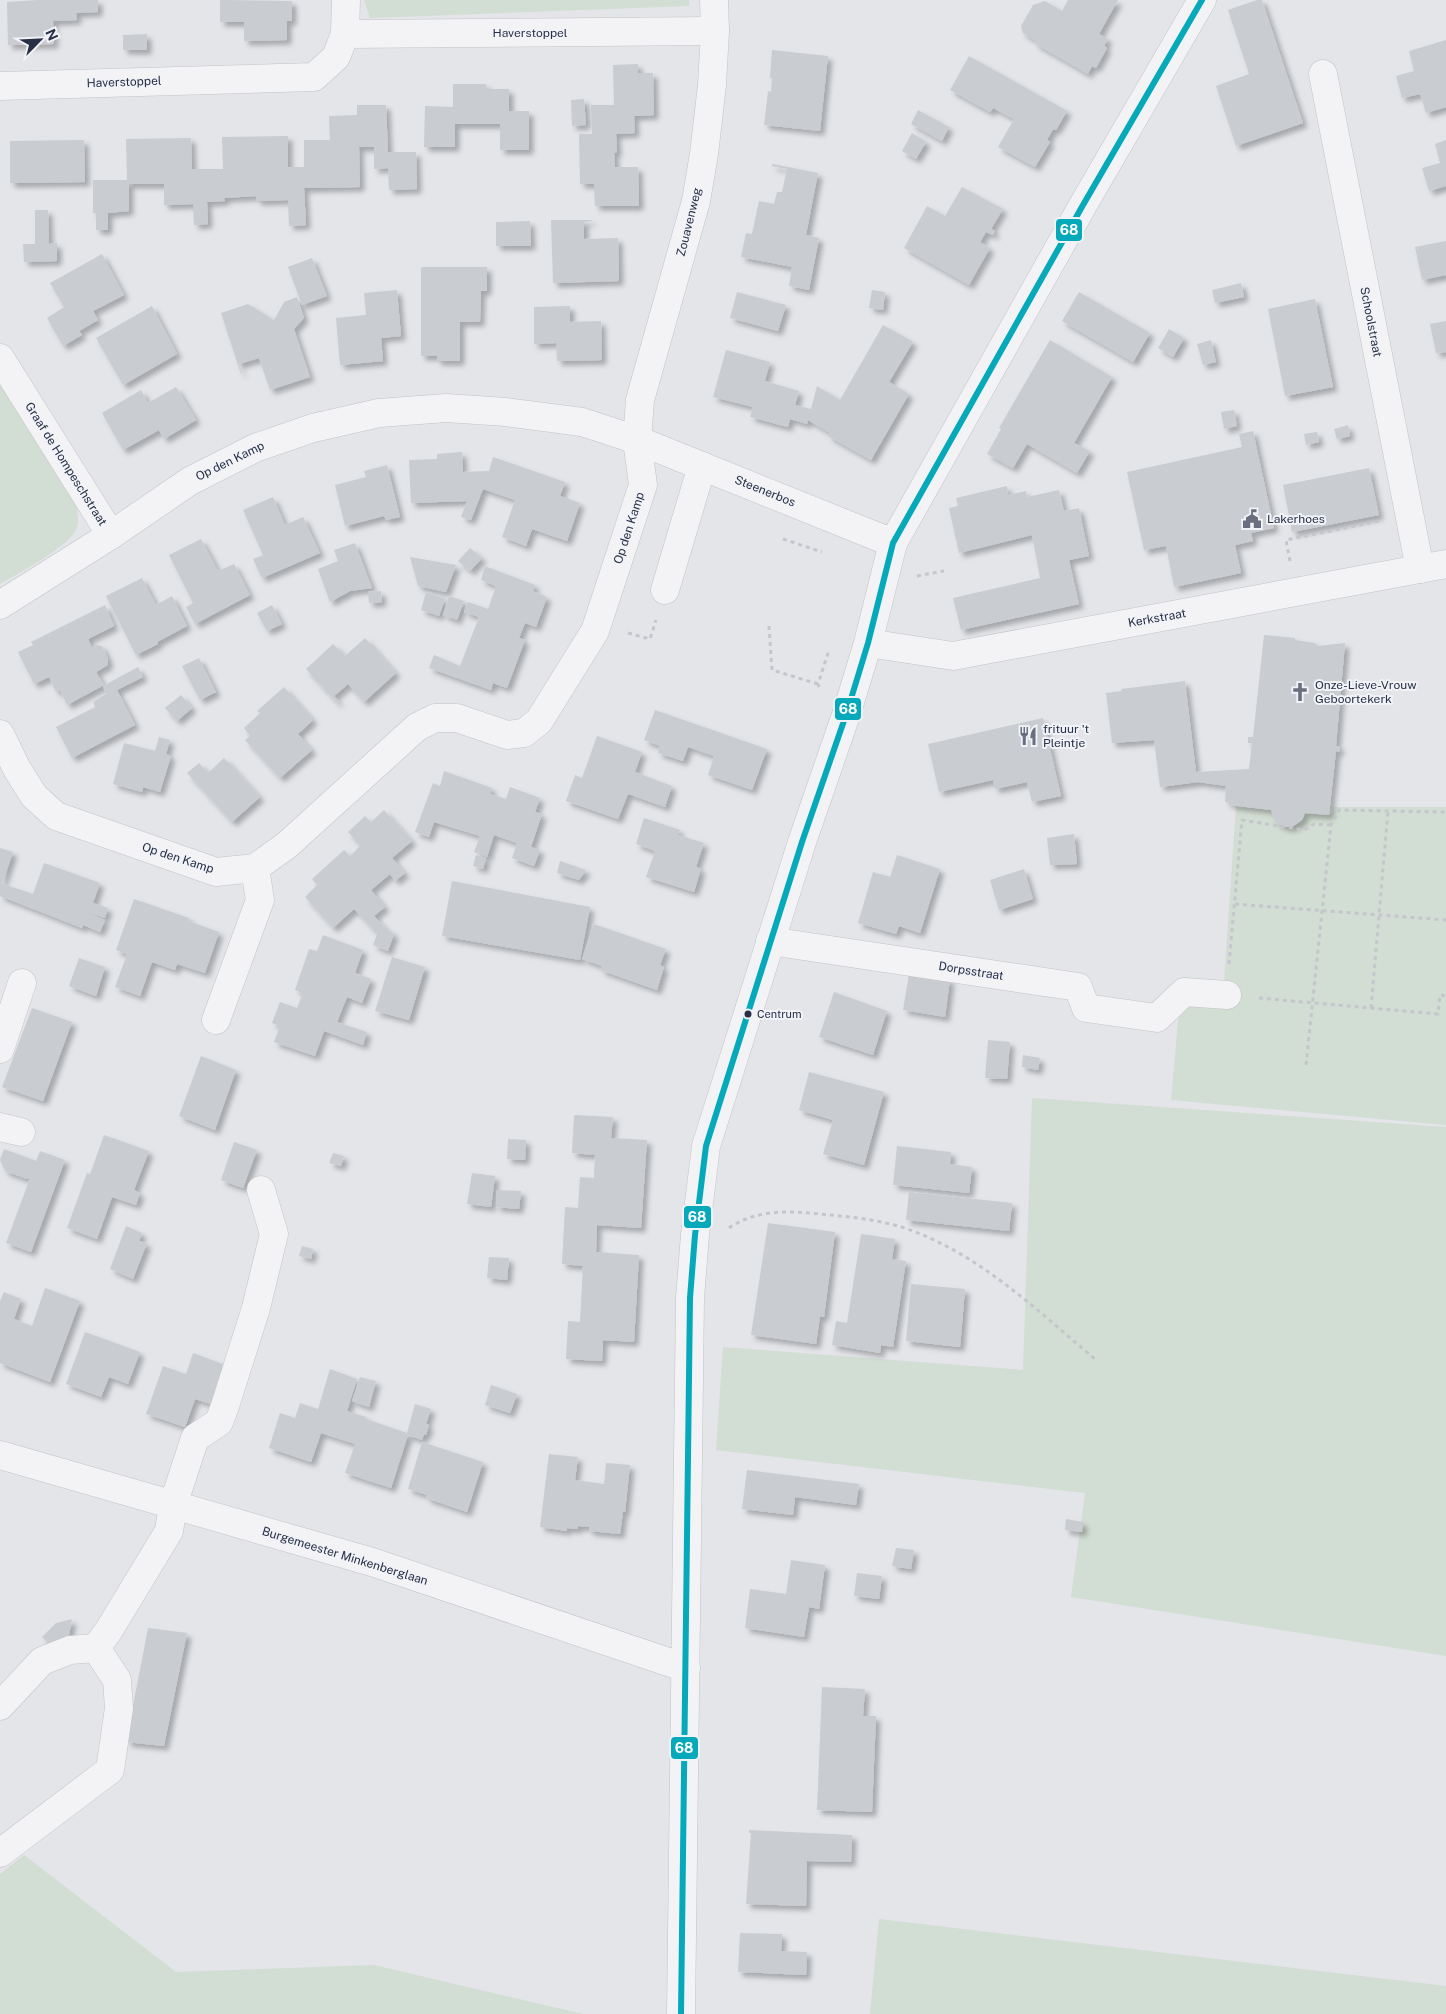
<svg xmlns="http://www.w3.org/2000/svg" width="1446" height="2014" font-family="'Public Sans',sans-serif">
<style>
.green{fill:#d2ddd3}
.building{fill:#c9ccd0;filter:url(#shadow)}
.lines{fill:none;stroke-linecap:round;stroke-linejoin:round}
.minor-casing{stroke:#c1c3c7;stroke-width:29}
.path{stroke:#c4c6cc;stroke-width:3;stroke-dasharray:4 4;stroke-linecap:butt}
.minor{stroke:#f3f3f5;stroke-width:28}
.bus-1-casing{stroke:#f1f3f8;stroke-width:10}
.bus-1{stroke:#06a9b9;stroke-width:6}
.bus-dot{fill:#273045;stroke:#f1f3f8;stroke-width:2}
.labels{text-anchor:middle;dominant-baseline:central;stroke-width:4;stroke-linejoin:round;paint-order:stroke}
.bus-label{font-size:11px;fill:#273045;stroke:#f1f3f8;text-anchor:start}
.street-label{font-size:12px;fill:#273045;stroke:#f1f3f8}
.poi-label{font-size:12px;fill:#273045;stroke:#f1f3f8;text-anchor:start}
.line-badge{stroke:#f1f3f8;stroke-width:2}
.badge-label{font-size:14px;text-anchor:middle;font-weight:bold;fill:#fff}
</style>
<defs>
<filter id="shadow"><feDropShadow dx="4.5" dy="4.5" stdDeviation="2.5" flood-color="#0004"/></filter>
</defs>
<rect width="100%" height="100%" fill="#e3e5e9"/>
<g class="green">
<path d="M364 0H689V6L370 18Z"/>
<path d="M0 380 76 504C77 513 80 522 76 530 68 547 17 574 0 584Z"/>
<path d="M1236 807 1332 814 1333 807H1446V1125L1171 1100 1182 977 1224 981Z"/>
<path d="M1032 1098 1446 1127V1656L1071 1597 1085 1493 716 1450 723 1347 1023 1370Z"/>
<path d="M24 1855 176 1972 374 1965 583 2014H0V1874Z"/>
<path d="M879 1919 1446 1986V2014H870Z"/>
</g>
<g class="building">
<path d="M38 0H98V12L76 13 77 20 53 21 54 44 8 45 7 2Z"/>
<path d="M220 0 292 1V21H287V40L244 41V22H220Z"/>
<path d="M1068 0H1118L1099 34 1108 39 1104 46 1107 48 1096 68 1092 66 1088 74 1034 43 1036 41 1023 33 1021 26 1033 5 1045 1 1062 11Z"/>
<path d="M1257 0H1262L1303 123 1236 146 1216 86 1249 74 1228 10Z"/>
<path d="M147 34V50H123V35Z"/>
<path d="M1446 40V107L1426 113 1420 94 1402 98 1396 76 1414 71 1409 51Z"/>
<path d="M772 50 828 56 820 131 764 125 768 91 771 92 772 78H770Z"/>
<path d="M969 56 1067 111 1056 130 1053 129 1047 140 1050 142 1035 167 998 147 1014 119 993 108 990 112 950 90Z"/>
<path d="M638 64V73H653L654 115 634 116 635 133 616 134 617 152 614 153 615 167H638L639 206H595L594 184H580L579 134H592L591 105H614L613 65Z"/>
<path d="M453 84H486V89H509V111H529V150H500V124H455V147H424L425 106 453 107Z"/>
<path d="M584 99 586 125 572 126 571 100Z"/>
<path d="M357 105H386L388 152H416L417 189 389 190 388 168 374 169V147H359L360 187 304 188 306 225 289 226 288 200 257 201 256 196 224 198 225 201 207 202 208 224 194 225 193 204 164 205V184H129V211L108 213V230H96V213H93V180H127L126 139 191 138 192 169H223L222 137 288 136V167H304V140H330L329 116 357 115Z"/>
<path d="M918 110 949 127 942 141 911 124Z"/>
<path d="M912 133 926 142 916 159 902 151Z"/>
<path d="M84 140 85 182 10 183V141Z"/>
<path d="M1446 140V186L1429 191 1422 168 1440 163 1435 144Z"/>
<path d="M773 164 818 173 806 235 819 238 809 290 789 286 792 267 741 257 746 233 752 234 759 201 774 204 777 192H782L787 169 771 166Z"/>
<path d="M962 187 1003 209 991 229 995 231 993 235 986 232 980 242 990 248 969 285 904 248 927 206 945 216Z"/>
<path d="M35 210H48L49 244 57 243V261L24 262 23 244H35Z"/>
<path d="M551 220H592V221L584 222V239L618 238 619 281 553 283Z"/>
<path d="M530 221 531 246H496V222Z"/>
<path d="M1446 241V275L1422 280 1415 247Z"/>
<path d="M102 254 124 295 93 311 98 320 79 331 82 335 63 346 47 318 64 307 50 283Z"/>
<path d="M312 258 327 296 302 305 288 267Z"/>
<path d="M421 267H487V291H481L480 322H460V361H437V356H421Z"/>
<path d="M1241 283 1244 297 1215 303 1212 290Z"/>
<path d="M397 290 401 336 381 338 383 361 340 365 336 318 366 315 364 293Z"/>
<path d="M872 290 885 292 883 310 869 308Z"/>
<path d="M737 292 786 305 778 331 730 318Z"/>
<path d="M1079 292 1150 333 1133 362 1062 321Z"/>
<path d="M297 297 304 318 294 329 310 377 270 390 259 358 239 364 242 373 241 374 221 313 248 304 274 320 284 302Z"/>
<path d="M1315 299 1333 387 1285 396 1268 309Z"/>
<path d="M152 306 177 354 123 385 96 338Z"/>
<path d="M570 306V322L601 321 602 360 557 361 556 343 534 344V307Z"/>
<path d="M1446 321V352L1436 353 1430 324Z"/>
<path d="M883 325 913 342 889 382 909 394 871 460 828 436 830 433 808 420 807 424 790 419 788 427 750 417 753 407 713 397 726 350 770 362 765 381 799 391 795 405 811 409 817 386 840 400Z"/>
<path d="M1169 329 1184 338 1173 357 1158 348Z"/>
<path d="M1050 340 1112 377 1074 443 1090 451 1077 473 1027 444 1013 468 987 454 1001 429 999 428Z"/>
<path d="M1211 340 1216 362 1203 365 1197 344Z"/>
<path d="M176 387 196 420 164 439 159 430 123 450 102 413 141 390 148 403Z"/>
<path d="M1234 410 1237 426 1224 429 1221 412Z"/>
<path d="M1348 425 1350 436 1337 439 1334 429Z"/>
<path d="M1253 431 1274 528 1251 533 1253 541 1235 545 1241 573 1174 587 1166 546 1144 550 1127 472 1242 447 1239 434Z"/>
<path d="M1317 432 1319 442 1306 445 1304 434Z"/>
<path d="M462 452 463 472 489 471 493 457 565 482 560 496 580 503 567 541 532 529 526 546 502 537 515 500 483 489 471 520 461 517 467 501 411 503 409 460 437 459V454Z"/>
<path d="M387 465 400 517 386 520 384 516 345 526 335 485 366 477 364 471Z"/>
<path d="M1369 468 1379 515 1292 532 1283 485Z"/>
<path d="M1007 486 1008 495 1026 491 1027 497 1059 490 1064 511 1079 508 1089 556 1069 560 1079 604 961 630 953 598 1040 578 1032 535 959 553 949 508 958 506 956 498Z"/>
<path d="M273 497 285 525 303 517 320 553 262 578 253 559 263 555 243 510Z"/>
<path d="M201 539 218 571 234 564 250 595 195 624 186 607 193 603 169 555Z"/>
<path d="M355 543 372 588 350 591 330 602 318 569 338 561 334 550Z"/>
<path d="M470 548 482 558 470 571 458 561Z"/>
<path d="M410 557 456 565 446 592 418 586Z"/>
<path d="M485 566 535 585 533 591 547 597 536 627 525 623 519 638 525 640 507 688 493 683 491 690 429 668 434 655 460 666 479 617 464 612 468 602 488 609 496 586 481 580Z"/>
<path d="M142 578 156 605 172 596 187 626 157 642 158 644 136 655 106 596Z"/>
<path d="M381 591 382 602 369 603 368 592Z"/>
<path d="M426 592 445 599 439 616 421 610Z"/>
<path d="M449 596 464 601 457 620 443 615Z"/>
<path d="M105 605 114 626 88 639 92 648 96 645 102 646 108 659V665L96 672 104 685 67 705 60 690 56 692 49 677 34 684 18 652 33 645 31 642Z"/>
<path d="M272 605 282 624 267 631 257 613Z"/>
<path d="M1264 635 1295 638V640L1315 643 1318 646 1345 643 1336 746H1340L1339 752 1336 751 1329 815 1305 813 1302 820 1292 827H1286L1278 824 1274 819 1271 810 1230 805 1231 803 1225 802 1226 786 1198 782 1160 787 1154 740 1112 743 1106 693 1122 691 1121 689 1185 681 1196 772 1249 769 1252 743H1248V737H1253Z"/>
<path d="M365 638 396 673 364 702 348 684 334 696 339 702 337 703 306 669 333 644 345 656Z"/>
<path d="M199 658 216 692 200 700 182 666Z"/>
<path d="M138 667 143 677 117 690 135 725 72 758 56 727 95 707 93 702 106 694 103 686Z"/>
<path d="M284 687 313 720 298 734 312 750 280 778 245 740 250 736 244 728 260 713 257 711Z"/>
<path d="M181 695 192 708 177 721 165 708Z"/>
<path d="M655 710 767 749 752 790 708 775 714 756 688 747 683 761 658 753 660 746 644 740Z"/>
<path d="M1043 718 1061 796 1032 802 1027 782 995 789 993 780 939 792 928 744Z"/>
<path d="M597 736 642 752 635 772 672 786 665 807 628 794 618 819 566 801 575 775 582 778Z"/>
<path d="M159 737 170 740 166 754 171 756 160 792 143 787 142 792 113 784 124 743 155 751Z"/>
<path d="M224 758 260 797 232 822 187 773 199 763 208 773Z"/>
<path d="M444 771 492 788 490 794 506 799 510 787 540 798 535 812 542 814 531 847 540 850 534 866 512 858 517 843 494 835 487 857 474 852 480 836 434 822 429 837 415 832 433 783 440 786Z"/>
<path d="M384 810 412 841 392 858 405 873 395 881 390 874 371 890 385 907 374 916 388 931 389 930 394 934 388 951 373 945 378 932 372 928 354 909 333 928 305 897 317 885 312 879 344 850 350 856 361 845 348 832 365 816 371 822Z"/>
<path d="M644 818 680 830 678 835 704 843 696 867 701 869 694 892 646 877 655 851 636 844Z"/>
<path d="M1074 834 1077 864 1050 865 1047 838Z"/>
<path d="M0 848 13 852 2 884 18 889 33 894 44 863 100 883 93 903 108 908 105 918 89 913 105 920 100 932 83 925 82 928 0 896Z"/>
<path d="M476 855 486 858 483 869 473 866Z"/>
<path d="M897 855 940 869 920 933 899 926 896 934 858 923 873 872 890 877Z"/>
<path d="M560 861 586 870 579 880 557 873Z"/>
<path d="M1024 869 1033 899 999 910 990 880Z"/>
<path d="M452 881 590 907 580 960 442 936Z"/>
<path d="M134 899 189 918 188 921 219 932 205 973 177 964 175 970 152 962 140 996 115 987 127 954 116 950Z"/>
<path d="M594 924 666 949 660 965 664 967 657 990 600 970 602 966 582 959Z"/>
<path d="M323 935 363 950 355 973 371 979 362 1003 347 997 337 1022 367 1032 363 1045 324 1031 315 1056 274 1042 280 1026 272 1023 280 1002 297 1008 303 993 295 990 309 949 317 951Z"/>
<path d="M392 957 425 967 409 1020 375 1011Z"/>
<path d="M79 958 105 967 96 996 69 986Z"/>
<path d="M909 974 950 979 945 1017 903 1010Z"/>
<path d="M834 992 887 1011 873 1055 819 1037Z"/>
<path d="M32 1008 72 1022 43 1101 2 1087Z"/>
<path d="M988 1040 1010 1042 1007 1079 985 1078Z"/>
<path d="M1023 1055 1040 1058 1038 1070 1022 1067Z"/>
<path d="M201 1056 236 1070 215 1130 179 1116Z"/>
<path d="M809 1072 884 1092 864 1165 823 1154 833 1120 799 1110Z"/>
<path d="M574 1115 613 1117 611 1138 647 1140 641 1228 597 1225 596 1252 639 1255 634 1342 603 1340 602 1361 566 1359 568 1321 580 1322 583 1266 562 1264 565 1207 578 1208 580 1177 594 1178 595 1155 572 1153Z"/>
<path d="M104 1135 149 1151 134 1190 140 1193 136 1205 112 1197 97 1239 67 1228 87 1173 90 1174Z"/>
<path d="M508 1139 526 1140 525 1160 507 1159Z"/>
<path d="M234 1142 257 1150 243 1188 221 1180Z"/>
<path d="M897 1146 951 1152 950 1164 972 1167 969 1193 893 1185Z"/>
<path d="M4 1149 34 1160 36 1161 40 1151 65 1160 31 1252 6 1243 30 1178 27 1179 5 1171 0 1160Z"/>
<path d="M333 1153 344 1156 341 1166 329 1163Z"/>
<path d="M472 1173 495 1176 491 1207 467 1204Z"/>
<path d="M497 1190 521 1191 519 1209 496 1207Z"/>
<path d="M909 1192 1012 1203 1009 1231 906 1220Z"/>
<path d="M768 1223 835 1232 824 1317 820 1316 816 1344 751 1335Z"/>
<path d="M126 1226 142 1233 139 1241 147 1243 133 1279 110 1269Z"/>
<path d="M861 1234 895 1239 892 1259 906 1261 893 1347 881 1345 880 1353 832 1345 836 1321 847 1323Z"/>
<path d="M302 1246 313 1249 311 1259 299 1256Z"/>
<path d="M489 1257 509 1258 507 1280 487 1278Z"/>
<path d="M911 1284 965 1289 960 1347 906 1341Z"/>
<path d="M45 1288 80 1301 50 1382 0 1363V1301L4 1292 21 1299 14 1319 32 1326Z"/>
<path d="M85 1332 140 1352 128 1384 109 1377 101 1397 66 1384Z"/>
<path d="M193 1353 228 1366 207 1416 211 1404 195 1399 185 1427 146 1414 163 1366 186 1374Z"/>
<path d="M330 1369 357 1379 347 1411 366 1417V1419L407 1433 415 1404 431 1409 426 1424 429 1425 426 1435 424 1434 422 1440 408 1435 391 1488 345 1473 355 1444 321 1433 311 1462 269 1448 280 1413 295 1418 300 1403 318 1409Z"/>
<path d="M360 1377 376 1381 369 1407 352 1401Z"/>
<path d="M491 1385 517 1394 510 1413 485 1405Z"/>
<path d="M422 1442 483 1462 467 1512 426 1498 427 1495 408 1489Z"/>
<path d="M549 1454 578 1457 575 1480 604 1484 606 1463 630 1465 625 1512H623L620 1534 589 1531V1527L578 1526V1529L567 1528V1531L540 1527Z"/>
<path d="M747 1470 859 1484 856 1505 795 1497 793 1515 742 1509Z"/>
<path d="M1066 1519 1083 1522 1082 1532 1065 1530Z"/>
<path d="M896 1548 914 1550 911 1569 892 1566Z"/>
<path d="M791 1560 825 1565 819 1609 809 1607 804 1637 745 1628 750 1589 786 1594Z"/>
<path d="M857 1573 882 1576 879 1599 854 1596Z"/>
<path d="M72 1619 69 1635 54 1649 42 1637 56 1623Z"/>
<path d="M148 1628 187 1633 164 1746 126 1742Z"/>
<path d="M822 1687 865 1689 863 1716H876L872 1812 817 1810Z"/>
<path d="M749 1830 852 1835 851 1862 807 1861 806 1906 746 1904 751 1833H749Z"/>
<path d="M740 1933 782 1934 781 1951 807 1952 806 1975 738 1972Z"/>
</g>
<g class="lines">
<g class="minor-casing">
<g id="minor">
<path d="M345 34 715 31"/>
<path d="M1323 74 1420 569"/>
<path d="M0 86 314 77 336 57 345 34 346 0"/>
<path d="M0 358 111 535"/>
<path d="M665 590 702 466"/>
<path d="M0 605 111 535 190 481 255 448 313 428 379 413 446 408 506 412 582 422 637 440 893 543"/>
<path d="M868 643 953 656 1446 564"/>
<path d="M0 734 17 769 34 796 56 816 216 872 255 868 287 845 417 727 435 718H457L507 735 524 733 539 721 595 631 643 485 637 440 640 400 696 201 704 154 712 85 715 31 714 0"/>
<path d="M770 941 1078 987 1086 1008 1157 1018 1184 992 1227 995"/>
<path d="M216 1020 260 900 255 868"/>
<path d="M0 1049 22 983"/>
<path d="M0 1127 21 1132"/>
<path d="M0 1455 372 1562 686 1668"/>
<path d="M96 1648 109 1630 169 1531 173 1505 195 1438 219 1422 225 1406 256 1308 274 1234 261 1190"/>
<path d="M0 1706 42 1661 70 1650 96 1648 117 1680 119 1708 110 1770 0 1853"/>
<path d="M681 2014 690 1298 695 1235 706 1146 802 842 847 712 868 643 893 543 1083 205 1202 0"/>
</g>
</g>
<g class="path">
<path d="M783 539 822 552"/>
<path d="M1290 561 1286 540 1379 521"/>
<path d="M917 576 944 571"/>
<path d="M769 626 772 670 818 684"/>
<path d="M628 633 650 639 656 620"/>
<path d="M819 687 818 684 829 650"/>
<path d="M1235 904 1446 920"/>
<path d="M1229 964 1242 820 1304 830 1314 824 1331 825"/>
<path d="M1259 998 1438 1014 1440 995 1446 996"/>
<path d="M1371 1008 1388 811"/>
<path d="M1306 1065 1331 825 1339 810 1446 812"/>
<path d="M729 1228C757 1209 788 1211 820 1214 852 1217 884 1220 913 1231 984 1258 1039 1312 1096 1360"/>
</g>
<use href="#minor" class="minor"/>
<g class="bus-1-casing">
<path id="bus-1" d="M681 2014 690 1298 695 1235 706 1146 802 842 847 712 868 643 893 543 1083 205 1202 0"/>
</g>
<use href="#bus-1" class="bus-1"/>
</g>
<defs>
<g id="civic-bare" transform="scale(1.5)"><path d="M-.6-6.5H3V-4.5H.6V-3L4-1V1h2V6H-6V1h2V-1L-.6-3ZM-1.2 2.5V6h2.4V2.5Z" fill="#696f7e" stroke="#f1f3f8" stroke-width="2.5" paint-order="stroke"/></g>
<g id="church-bare" transform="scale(1.5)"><path d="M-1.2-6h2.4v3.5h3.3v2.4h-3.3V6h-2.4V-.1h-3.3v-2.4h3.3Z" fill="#696f7e" stroke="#f1f3f8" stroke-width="2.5" paint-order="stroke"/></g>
<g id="restaurant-bare" transform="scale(1.5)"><path d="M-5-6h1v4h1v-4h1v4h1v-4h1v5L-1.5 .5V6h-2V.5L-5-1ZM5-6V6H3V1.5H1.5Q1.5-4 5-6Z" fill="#696f7e" stroke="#f1f3f8" stroke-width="2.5" paint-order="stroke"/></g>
</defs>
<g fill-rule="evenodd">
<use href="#civic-bare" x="1252" y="519"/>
<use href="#church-bare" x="1300" y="692"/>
<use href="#restaurant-bare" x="1028" y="736"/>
</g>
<circle class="bus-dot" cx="748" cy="1014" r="4.5"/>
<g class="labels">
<g class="bus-label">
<text x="757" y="1014">Centrum</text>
</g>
<g class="street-label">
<text x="530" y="33">Haverstoppel</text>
<text transform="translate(124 82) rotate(-2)">Haverstoppel</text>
<text transform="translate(689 222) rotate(-76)">Zouavenweg</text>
<text transform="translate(1371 322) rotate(79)">Schoolstraat</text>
<text transform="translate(230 461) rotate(-26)">Op den Kamp</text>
<text transform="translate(66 464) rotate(58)">Graaf de Hompeschstraat</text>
<text transform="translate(765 491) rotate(22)">Steenerbos</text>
<text transform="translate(629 528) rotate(-72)">Op den Kamp</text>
<text transform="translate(1157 618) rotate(-10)">Kerkstraat</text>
<text transform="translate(178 858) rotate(18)">Op den Kamp</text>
<text transform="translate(971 971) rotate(9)">Dorpsstraat</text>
<text transform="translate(345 1556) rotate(17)">Burgemeester Minkenberglaan</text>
</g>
<g class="poi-label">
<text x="1267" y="519">Lakerhoes</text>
<text x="1315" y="685">Onze-Lieve-Vrouw<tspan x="1315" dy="14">Geboortekerk</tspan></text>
<text x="1043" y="729">frituur 't<tspan x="1043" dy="14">Pleintje</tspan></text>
</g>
</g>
<g class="line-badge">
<rect x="1055" y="218" width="28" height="24" rx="5" fill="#06a9b9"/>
<rect x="834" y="697" width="28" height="24" rx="5" fill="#06a9b9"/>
<rect x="683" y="1205" width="29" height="24" rx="5" fill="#06a9b9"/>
<rect x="670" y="1736" width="29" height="24" rx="5" fill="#06a9b9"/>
</g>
<g class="badge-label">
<text x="1069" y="235">68</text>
<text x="848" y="714">68</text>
<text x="697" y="1222">68</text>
<text x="684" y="1753">68</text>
</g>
<g transform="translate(40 40) rotate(66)" stroke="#f1f3f8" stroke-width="4" paint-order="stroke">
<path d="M0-4L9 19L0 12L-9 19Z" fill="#273045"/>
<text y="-8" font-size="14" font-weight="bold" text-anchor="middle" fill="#273045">N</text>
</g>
</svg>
